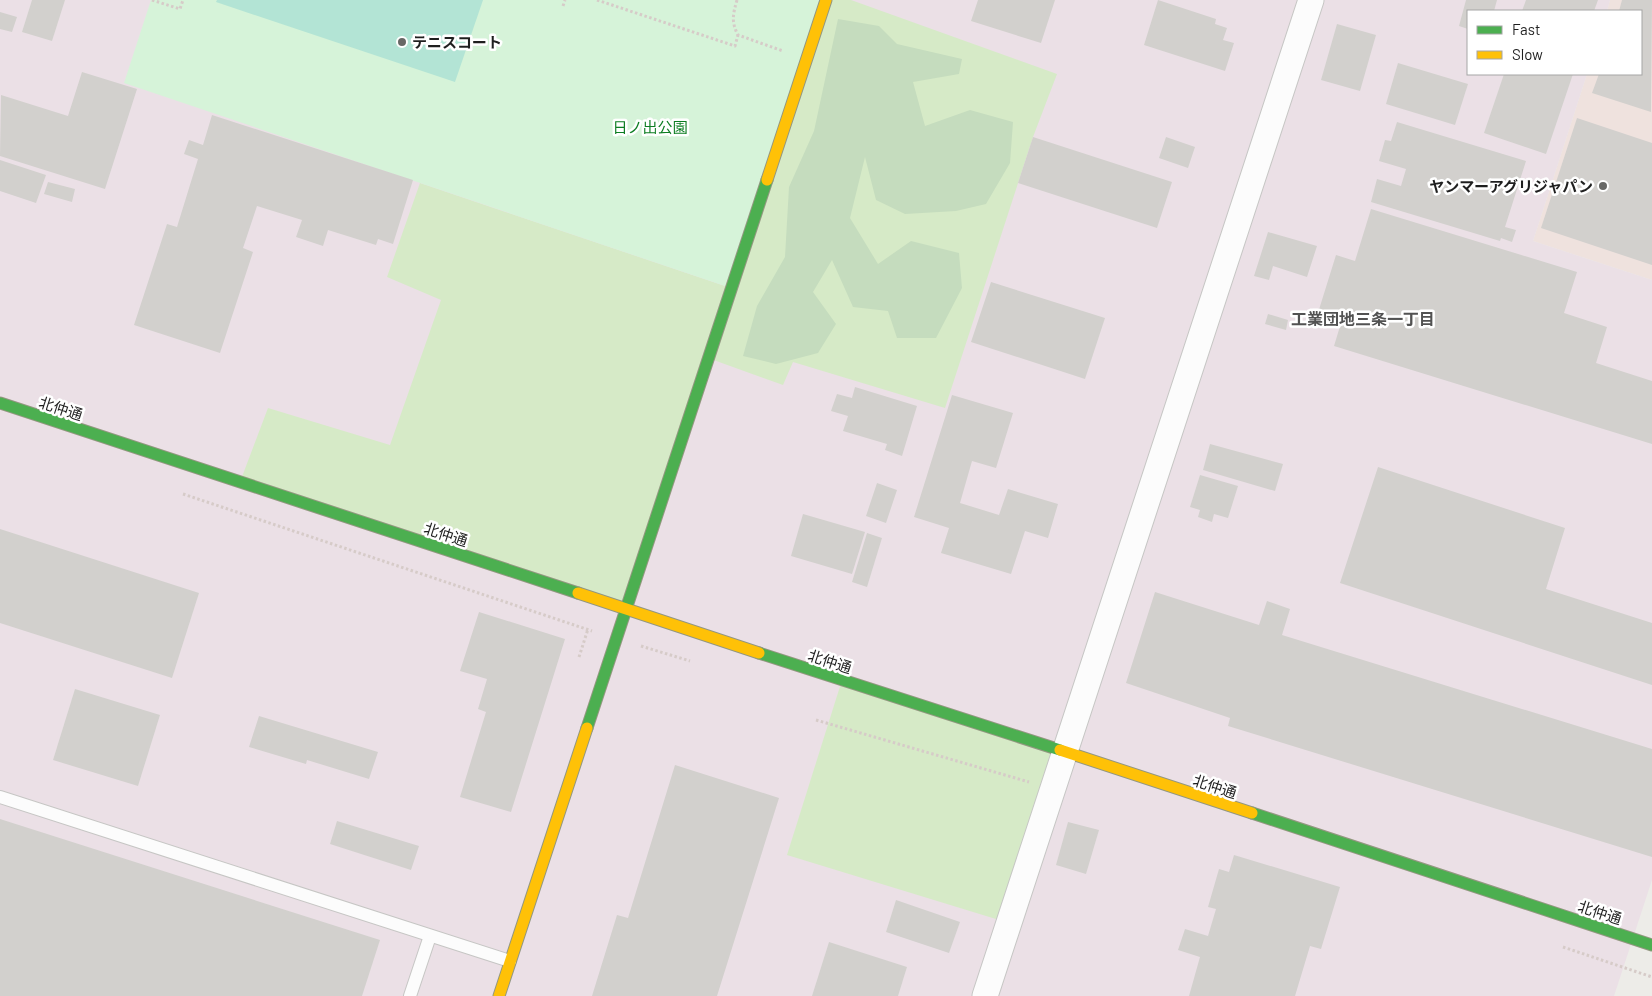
<svg xmlns="http://www.w3.org/2000/svg" width="1652" height="996" font-family="Barlow,'Noto Sans JP',sans-serif">
<style>
.commercial{fill:#efe2de}
.industrial{fill:#ebe0e6}
.grass{fill:#d6eac7}
.forest{fill:#c5dcbe}
.park{fill:#d6f3d9}
.pitch{fill:#b3e4d5}
.building{fill:#d2d0cd}
.lines{fill:none;stroke-linecap:round;stroke-linejoin:round}
.lane-casing{stroke:#c6c6c4;stroke-width:14}
.street-casing{stroke:#c6c6c4;stroke-width:27}
.fast-casing{stroke:#939780;stroke-width:13}
.slow-casing{stroke:#939780;stroke-width:13}
.path{stroke:#d6cbc8;stroke-width:3;stroke-dasharray:2.5 2.5;stroke-linecap:butt}
.lane{stroke:#fcfcfc;stroke-width:12}
.street{stroke:#fcfcfc;stroke-width:25}
.fast{stroke:#4caf50;stroke-width:11}
.slow{stroke:#ffc107;stroke-width:11}
.poi-dot{fill:#676765;stroke:#fff;stroke-width:2}
.labels{text-anchor:middle;dominant-baseline:central;stroke-width:5;stroke-linejoin:round;paint-order:stroke}
.poi-label{font-size:15px;font-weight:bold;fill:#1f1f1f;stroke:#fff;text-anchor:start}
.park-label{font-size:15px;fill:#0d7d22;stroke:#fff}
.street-label{font-size:15px;fill:#1f1f1f;stroke:#fff}
.neighbourhood-label{font-size:16px;font-weight:bold;fill:#525252;stroke:#fff}
</style>
<rect width="100%" height="100%" fill="#edece8"/>
<path class="commercial" d="M1610 0H1652V280L1533 241 1587 74H1641V11H1607Z"/>
<path class="industrial" d="M0 0H1610L1607 11H1468V74H1587L1533 241 1652 280V880L1614 996H0Z"/>
<g class="grass">
<path d="M826 0H851L1057 74 1033 137 945 408 793 362 783 385 708 358 626 609 240 482 268 408 390 445 441 300 387 277 420 183 731 288Z"/>
<path d="M842 680 1065 752 1009 923 787 855Z"/>
</g>
<path class="forest" d="M838 19 879 26 897 44 962 59 959 74 913 82 925 126 970 110 1013 122 1010 163 986 204 956 211 905 214 876 200 865 157 850 218 878 264 911 241 959 253 962 288 936 338H897L888 311 853 307 832 260 813 292 836 324 818 353 776 364 743 356 757 306 785 257 789 187 814 131Z"/>
<path class="park" d="M151 0H826L731 288 124 83Z"/>
<path class="pitch" d="M217 0H483L455 82 216 2Z"/>
<g class="building">
<path d="M32 0H65L52 41 22 32Z"/>
<path d="M978 0H1055L1041 43 971 21Z"/>
<path d="M1158 0 1216 19 1215 24 1227 28 1223 40 1234 43 1225 71 1144 45Z"/>
<path d="M1466 0H1497L1494 11H1468V29L1459 26Z"/>
<path d="M1526 0H1598L1594 11H1522Z"/>
<path d="M1622 0H1652L1651 112 1592 93 1599 74H1641V11H1619Z"/>
<path d="M0 12 17 17 12 32 0 29Z"/>
<path d="M1337 24 1376 35 1360 91 1321 80Z"/>
<path d="M1398 63 1468 84 1455 125 1386 104Z"/>
<path d="M82 72 137 89 105 189 0 156 1 95 68 116Z"/>
<path d="M1504 74H1573L1546 154 1484 133Z"/>
<path d="M212 115 413 180 393 244 378 239 376 245 328 230 323 246 296 237 302 220 257 206 243 248 253 252 220 353 134 325 167 224 177 227 198 159 184 154 189 140 203 145Z"/>
<path d="M1577 118 1652 143V265L1541 228Z"/>
<path d="M1397 122 1526 161 1505 227 1516 230 1512 242 1501 238 1500 241 1371 202 1377 179 1401 186 1406 169 1379 161 1385 140 1391 141Z"/>
<path d="M1033 137 1172 182 1157 228 1018 183Z"/>
<path d="M1166 137 1195 147 1188 168 1159 158Z"/>
<path d="M0 160 46 175 36 203 0 191Z"/>
<path d="M48 182 75 189 72 202 44 194Z"/>
<path d="M1371 209 1577 272 1564 313 1607 327 1596 363 1652 381V444L1334 346 1341 323 1317 316 1336 255 1355 261Z"/>
<path d="M1268 232 1317 246 1307 277 1273 266 1269 280 1254 276Z"/>
<path d="M991 282 1105 318 1085 379 971 342Z"/>
<path d="M1268 314 1288 320 1286 330 1265 324Z"/>
<path d="M855 387 917 406 902 456 885 450 887 444 843 431 848 416 831 411 837 394 852 398Z"/>
<path d="M952 395 1013 413 996 468 972 461 960 503 999 515 1008 489 1058 504 1048 538 1025 531 1011 574 941 553 949 528 914 517Z"/>
<path d="M1210 444 1283 464 1275 491 1203 470Z"/>
<path d="M1378 467 1565 528 1546 589 1652 623V685L1340 583Z"/>
<path d="M1200 475 1238 486 1228 518 1214 514 1212 522 1198 517 1200 510 1190 507Z"/>
<path d="M877 483 897 490 886 523 866 516Z"/>
<path d="M803 514 865 532 852 574 791 556Z"/>
<path d="M0 529 199 593 172 678 0 623Z"/>
<path d="M867 533 882 538 867 587 852 582Z"/>
<path d="M1155 592 1259 625 1267 601 1290 609 1282 635 1652 749V857L1228 726 1230 718 1126 683Z"/>
<path d="M479 612 565 639 511 812 460 797 486 712 478 709 487 679 460 671Z"/>
<path d="M75 689 160 715 138 786 53 760Z"/>
<path d="M259 716 378 752 369 779 307 760 306 764 249 747Z"/>
<path d="M675 765 779 798 717 996H592L617 915 628 918Z"/>
<path d="M0 819 380 940 362 996H0Z"/>
<path d="M337 821 419 846 411 870 330 844Z"/>
<path d="M1068 822 1099 830 1086 874 1056 865Z"/>
<path d="M1234 855 1340 887 1321 949 1310 946 1295 996H1189L1200 957 1178 950 1185 929 1208 936 1216 909 1208 907 1219 869 1229 872Z"/>
<path d="M896 900 960 922 949 953 886 932Z"/>
<path d="M829 942 907 967 898 996H812Z"/>
</g>
<g class="lines">
<g class="lane-casing">
<g id="lane">
<path d="M0 797 510 961"/>
<path d="M410 996 430 936"/>
</g>
</g>
<g class="street-casing">
<path id="street" d="M985 996 1311 0"/>
</g>
<g class="fast-casing">
<g id="fast">
<path d="M0 403 578 593"/>
<path d="M759 653 1060 750"/>
<path d="M587 728 767 180"/>
<path d="M1252 813 1652 945"/>
</g>
</g>
<g class="slow-casing">
<g id="slow">
<path d="M767 180 826 0"/>
<path d="M578 593 759 653"/>
<path d="M1060 750 1252 813"/>
<path d="M499 996 587 728"/>
</g>
</g>
<g class="path">
<path d="M152 0 180 9 183 0"/>
<path d="M597 0 735 46 738 35"/>
<path d="M737 0C733 14 731 22 738 35L783 51"/>
<path d="M563 6 565 0"/>
<path d="M183 494 592 631"/>
<path d="M641 646 690 661"/>
<path d="M579 657 588 629"/>
<path d="M816 720 1029 782"/>
<path d="M1563 947 1652 977"/>
</g>
<use href="#lane" class="lane"/>
<use href="#street" class="street"/>
<use href="#fast" class="fast"/>
<use href="#slow" class="slow"/>
</g>
<g class="poi-dot">
<circle cx="402" cy="42" r="5"/>
<circle cx="1603" cy="186" r="5"/>
</g>
<g class="labels">
<g class="poi-label">
<text x="412" y="42">テニスコート</text>
<text x="1593" y="186" text-anchor="end">ヤンマーアグリジャパン</text>
</g>
<g class="park-label">
<text x="650" y="127">日ノ出公園</text>
</g>
<g class="street-label">
<text transform="translate(61 408) rotate(18)">北仲通</text>
<text transform="translate(446 534) rotate(18)">北仲通</text>
<text transform="translate(830 661) rotate(18)">北仲通</text>
<text transform="translate(1215 786) rotate(18)">北仲通</text>
<text transform="translate(1600 912) rotate(18)">北仲通</text>
</g>
<g class="neighbourhood-label">
<text x="1363" y="318">工業団地三条一丁目</text>
</g>
</g>
<rect x="1467" y="10" width="175" height="65" fill="#ffffff" stroke="#a5a5a5"/>
<rect x="1477" y="26" width="25" height="8" fill="#4caf50" stroke="#a5a5a5"/>
<text x="1512" y="35" font-size="15" fill="#1f1f1f">Fast</text>
<rect x="1477" y="51" width="25" height="8" fill="#ffc107" stroke="#a5a5a5"/>
<text x="1512" y="60" font-size="15" fill="#1f1f1f">Slow</text>
</svg>
